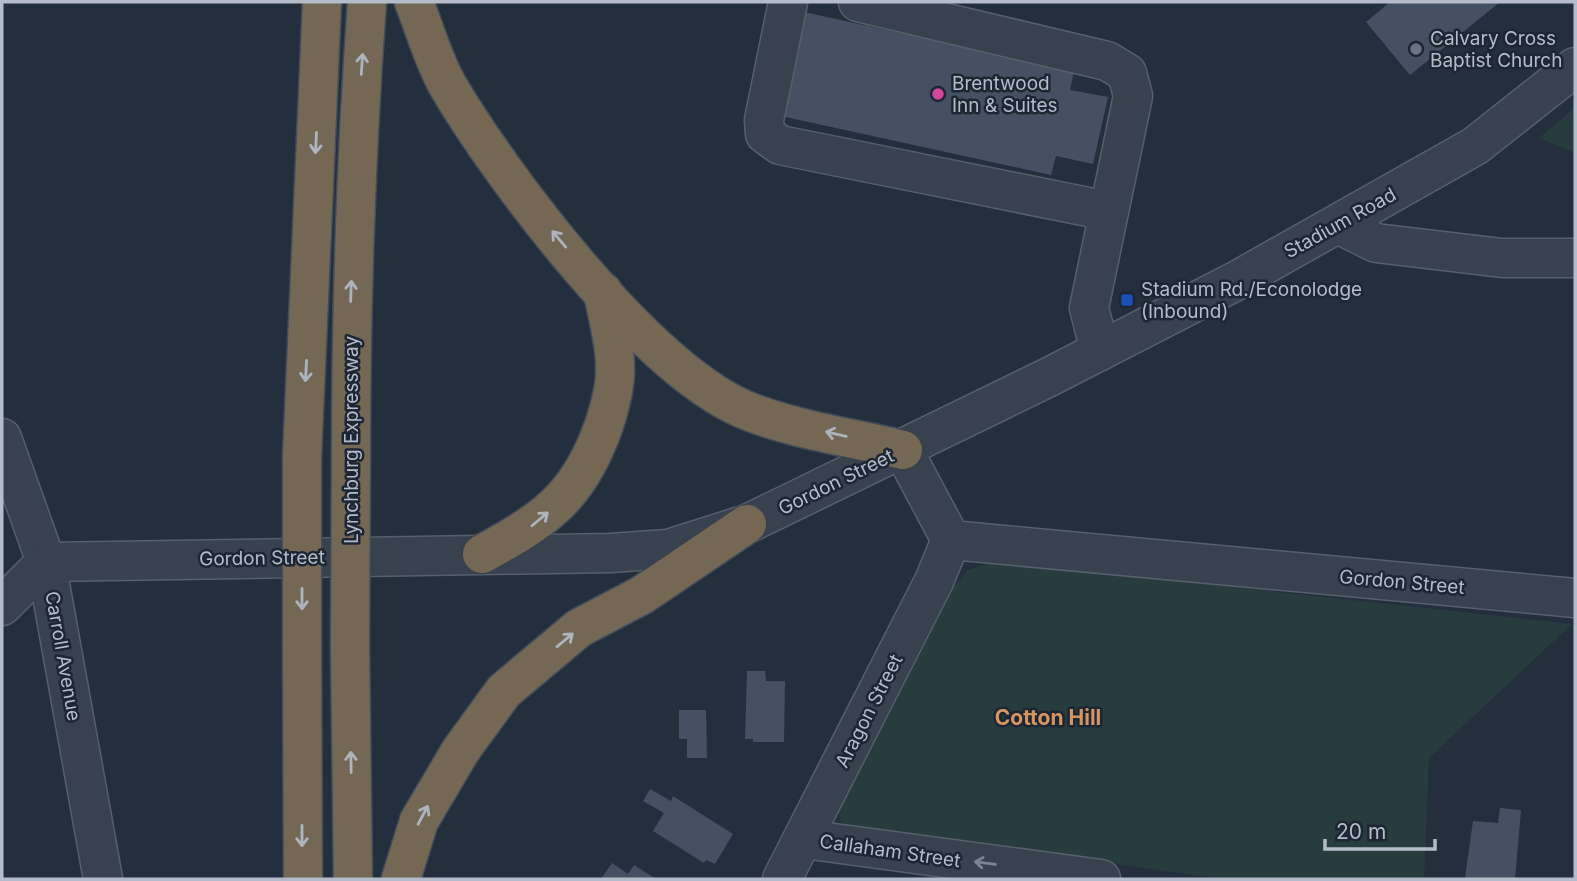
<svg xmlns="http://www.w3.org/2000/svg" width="1577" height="881" font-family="Inter,sans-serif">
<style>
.green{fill:#263c3f}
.building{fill:#455162}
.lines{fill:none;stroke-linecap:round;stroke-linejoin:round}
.minor-casing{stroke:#565f6c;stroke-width:41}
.highway-casing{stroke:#434c59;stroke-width:41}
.minor{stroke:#38414e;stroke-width:38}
.highway{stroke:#746855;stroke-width:38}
.highway-bridge-casing{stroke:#434c59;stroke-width:41;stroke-linecap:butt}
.highway-bridge{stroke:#746855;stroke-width:38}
.oneway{stroke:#aeb4bd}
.oneway2{stroke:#7c8592}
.worship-dot{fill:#6b7280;stroke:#1d2633;stroke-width:2.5}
.hotel-dot{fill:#d1479c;stroke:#1d2633;stroke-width:2.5}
.transit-dot{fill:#1a4fb4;stroke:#1d2633;stroke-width:2.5}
.labels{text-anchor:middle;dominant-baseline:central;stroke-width:5;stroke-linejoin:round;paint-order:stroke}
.poi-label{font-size:19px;fill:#b4bcc9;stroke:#1d2633;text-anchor:start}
.street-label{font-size:19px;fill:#b4bcc9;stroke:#1d2633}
.neighbourhood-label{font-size:21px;font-weight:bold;fill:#d59563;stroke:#1d2633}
</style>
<rect width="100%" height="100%" fill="#242f3e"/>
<g class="green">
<path d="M1575 108V153L1539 138Z"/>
<path d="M996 561 1572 624 1429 758 1424 879H1220L861 827 849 829 840 820 838 805 952 588 968 570Z"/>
</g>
<g class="building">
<path d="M1390 2H1500L1410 75 1366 22Z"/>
<path d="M804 12 1074 71 1070 90 1108 97 1093 164 1056 156 1051 175 781 116Z"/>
<path d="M747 671H765L766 681H785L784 742H753V739H745Z"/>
<path d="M679 710H706L707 758H687V739H679Z"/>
<path d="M650 789 671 801 673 796 733 834 715 864 706 860 704 863 653 831 664 813 643 801Z"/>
<path d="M1500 808 1521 810 1515 879 1465 878 1473 821 1498 823Z"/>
<path d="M612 863 628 874 634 865 656 879H601Z"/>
</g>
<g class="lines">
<g class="minor-casing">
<g id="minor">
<path d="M788 2 764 120 765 134 780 145 1108 211"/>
<path d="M858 2 1107 61 1127 73 1133 96 1089 308 1100 351"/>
<path d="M1338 224 1376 243 1502 258H1575"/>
<path d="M2 438 46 562 103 879"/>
<path d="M903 450 951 540 1575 598"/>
<path d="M46 562 610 553 668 549 747 524 1049 377 1236 281 1475 146 1575 67"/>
<path d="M2 606 46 562"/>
<path d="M804 839 1101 879"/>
<path d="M782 879 934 581 951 540"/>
</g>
</g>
<g class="highway-casing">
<g id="highway">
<path d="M414 2C425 29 433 60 448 86 502 178 645 367 743 409 793 430 850 437 903 450"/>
<path d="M302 457 322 2"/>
<path d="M351 457C351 305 356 154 367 2"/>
<path d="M482 554C546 519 579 497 604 425 610 407 616 386 615 366 615 342 607 316 603 292"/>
<path d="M302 645 303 879"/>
<path d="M350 645 353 879"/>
<path d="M401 879 419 821 461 750 504 691 579 628 642 595 747 524"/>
</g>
</g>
<use href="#minor" class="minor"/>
<use href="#highway" class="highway"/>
<g class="highway-bridge-casing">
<g id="highway-bridge">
<path d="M302 457V645"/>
<path d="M350 645 351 457"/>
</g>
</g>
<use href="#highway-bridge" class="highway-bridge"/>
</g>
<defs><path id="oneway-shaft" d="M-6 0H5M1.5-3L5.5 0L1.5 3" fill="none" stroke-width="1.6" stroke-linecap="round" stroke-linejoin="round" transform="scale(1.75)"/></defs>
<g class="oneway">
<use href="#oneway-shaft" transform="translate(362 64) rotate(-86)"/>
<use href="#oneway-shaft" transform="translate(316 143) rotate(93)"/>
<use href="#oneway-shaft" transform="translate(559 239) rotate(-130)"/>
<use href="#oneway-shaft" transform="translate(351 291) rotate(-88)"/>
<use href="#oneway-shaft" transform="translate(306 371) rotate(93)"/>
<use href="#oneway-shaft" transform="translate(836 434) rotate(-167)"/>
<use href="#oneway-shaft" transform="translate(540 519) rotate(-40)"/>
<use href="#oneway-shaft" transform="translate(302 599) rotate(90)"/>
<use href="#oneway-shaft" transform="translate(565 640) rotate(-40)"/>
<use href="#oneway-shaft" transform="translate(351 762) rotate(-91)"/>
<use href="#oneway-shaft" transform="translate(423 815) rotate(-62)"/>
<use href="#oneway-shaft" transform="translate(302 836) rotate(90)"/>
</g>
<use class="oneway2" href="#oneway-shaft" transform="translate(985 863) rotate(-172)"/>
<circle class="worship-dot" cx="1416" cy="49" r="7"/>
<circle class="hotel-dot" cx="938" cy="94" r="7"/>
<rect class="transit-dot" x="1120" y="293" width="14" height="14" rx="3.5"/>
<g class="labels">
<g class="poi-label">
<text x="1430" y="38">Calvary Cross<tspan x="1430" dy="22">Baptist Church</tspan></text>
<text x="952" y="83">Brentwood<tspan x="952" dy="22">Inn &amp; Suites</tspan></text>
<text x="1141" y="289">Stadium Rd./Econolodge<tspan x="1141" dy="22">(Inbound)</tspan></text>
</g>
<g class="street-label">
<text transform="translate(1340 223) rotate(-29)">Stadium Road</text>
<text transform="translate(351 440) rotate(-90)">Lynchburg Expressway</text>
<text transform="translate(836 482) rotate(-26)">Gordon Street</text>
<text transform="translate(262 558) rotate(-1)">Gordon Street</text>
<text transform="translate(1402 582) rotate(5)">Gordon Street</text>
<text transform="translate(63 656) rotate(80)">Carroll Avenue</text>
<text transform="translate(869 711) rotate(-63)">Aragon Street</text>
<text transform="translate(890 851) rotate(8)">Callaham Street</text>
</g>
<g class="neighbourhood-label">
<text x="1048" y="717">Cotton Hill</text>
</g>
</g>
<rect width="1577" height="881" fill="none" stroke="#b4bcc9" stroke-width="7"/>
<path d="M1325 839v10h110v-10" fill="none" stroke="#b4bcc9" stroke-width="3.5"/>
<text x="1336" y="839" font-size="21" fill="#b4bcc9" stroke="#1d2633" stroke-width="5" paint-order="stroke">20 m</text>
</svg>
